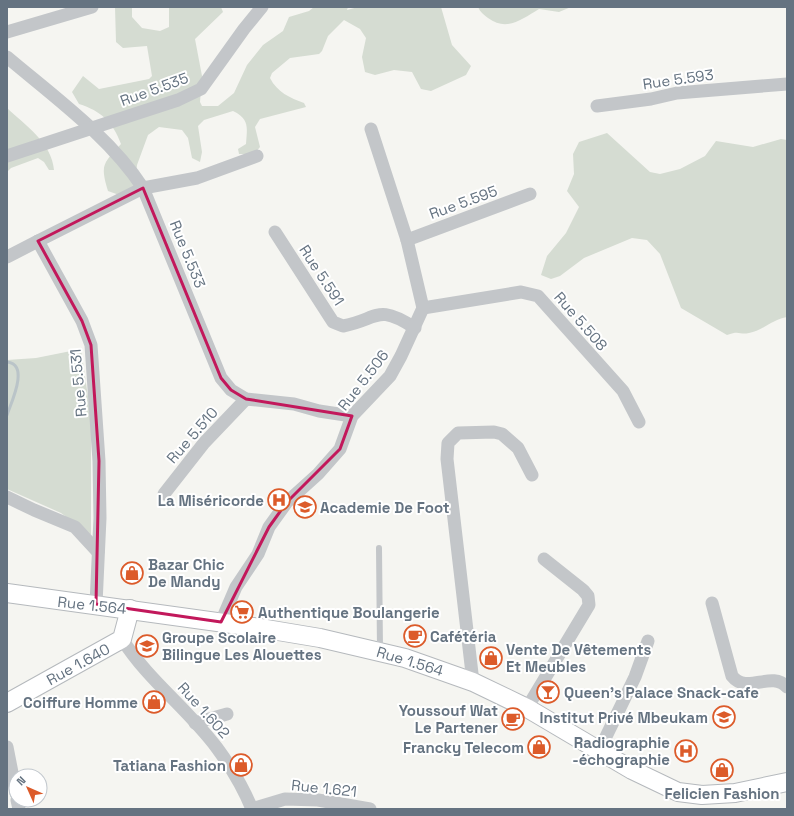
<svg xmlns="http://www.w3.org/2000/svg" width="794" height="816" font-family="'Space Grotesk',sans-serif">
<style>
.green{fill:#d5dcd2}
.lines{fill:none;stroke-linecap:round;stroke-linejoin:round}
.stream{stroke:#bac4c8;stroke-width:3}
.secondary-casing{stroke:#b5b9bd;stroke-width:20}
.lane{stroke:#c3c6c9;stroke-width:6}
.street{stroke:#c3c6c9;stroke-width:13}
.secondary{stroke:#fff;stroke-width:18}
.marked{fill:none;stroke:#c2185b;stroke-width:3;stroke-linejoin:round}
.labels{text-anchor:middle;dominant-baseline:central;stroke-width:4;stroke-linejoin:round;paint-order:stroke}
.street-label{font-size:15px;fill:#657381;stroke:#fff}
.poi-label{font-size:15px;font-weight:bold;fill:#657381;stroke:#fff;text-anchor:end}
</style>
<rect width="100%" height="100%" fill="#f5f5f1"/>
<g class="green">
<path d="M115 7H132V17L142 28 160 31 169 27V7H221L223 12 195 39 202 76 200 102 202 106H218L234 93 247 65 263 45 283 31 289 17 309 11 314 7H348L347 10 358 7H441L452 45 471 66 466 75 431 91 421 89 412 72 394 70 375 75 365 72 362 57 366 38 360 29 344 20 328 36 322 51 319 54 290 58 272 73 270 78C277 92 290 98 304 103L306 107 260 119 255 127 260 147 254 154H239L238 149 246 144C247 128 250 119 233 111L204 120 198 126 202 152 200 162 192 158 188 138 182 130 159 127 148 135 137 165 135 185 122 196 108 191C100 164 103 164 121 144 113 122 101 111 79 104L72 92 83 76 99 89 149 79 152 76 147 46 123 48 116 42Z"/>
<path d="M478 7H571L559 12 539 9C522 19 507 32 488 18 484 15 480 12 478 7Z"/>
<path d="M7 108C25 125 52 143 54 170H49L44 162 38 158 11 168 7 172Z"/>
<path d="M607 133 650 172 660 174 680 169 705 156 716 141 753 147 781 139 787 140V317C773 319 762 331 749 333 739 335 740 330 727 335L681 308 660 254 647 240 632 238 584 258 560 276 551 279 541 275 547 256 566 233 579 207 567 191 574 174 573 154 579 142Z"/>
<path d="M81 349 91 417V535L61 513 7 489V360L36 358Z"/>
</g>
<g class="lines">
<path class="stream" d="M7 362C30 364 11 403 7 415"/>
<g class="secondary-casing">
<g id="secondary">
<path d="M7 593 260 628 320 638 405 658 473 682 527 708 632 770 678 792 702 795 735 793 787 782"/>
<path d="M7 703 122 639 130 609"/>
</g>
</g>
<path class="lane" d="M379 548 380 650"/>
<g class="street">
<path d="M7 32 92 7"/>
<path d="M7 57C53 96 110 137 143 188L221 378 231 390 246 399 294 404 319 411 352 416"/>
<path d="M597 106 651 99 677 93 787 84"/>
<path d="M7 156 138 113 178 100 201 89 244 29 262 7"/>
<path d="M275 232 333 322 343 326C379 319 376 303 415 328"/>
<path d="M407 240 530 194"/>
<path d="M7 257 38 241"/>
<path d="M423 308 521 292 538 296 623 391 639 422"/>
<path d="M164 494 204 443 246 399"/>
<path d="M7 497 34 510 75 527 98 552"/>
<path d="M712 603 732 676C747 695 771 670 787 687"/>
<path d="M96 604 100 518 99 461 91 345 82 321 38 241 143 188 197 178 257 156"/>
<path d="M221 622 236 587 258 554 269 527 287 502 318 474 340 449 352 416 390 376 401 356 423 308 407 240 371 129"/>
<path d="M122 639C148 680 188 709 217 748 231 767 243 787 252 809"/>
<path d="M473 682 447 459 448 443 458 433 494 432 502 434 518 448 532 475"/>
<path d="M527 708 589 605 588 596 583 590 544 559"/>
<path d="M195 723 227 714"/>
<path d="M7 747 16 793"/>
<path d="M599 751 635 677 648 641"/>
<path d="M17 800 19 809"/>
<path d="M252 809 285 799 318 800 370 809"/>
</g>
<use href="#secondary" class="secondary"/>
</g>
<path class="marked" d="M143 188 221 378 231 390 246 399 352 416 340 449 287 502 269 527 221 622 96 604 99 461 91 345 82 321 38 241Z"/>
<defs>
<g id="hospital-ring" transform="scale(1.15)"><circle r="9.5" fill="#fff" stroke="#dc5b2a" stroke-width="1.5"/><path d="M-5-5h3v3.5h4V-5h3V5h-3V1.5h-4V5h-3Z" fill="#dc5b2a"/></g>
<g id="university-ring" transform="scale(1.15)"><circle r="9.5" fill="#fff" stroke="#dc5b2a" stroke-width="1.5"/><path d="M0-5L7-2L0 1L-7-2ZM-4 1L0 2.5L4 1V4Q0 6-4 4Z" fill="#dc5b2a"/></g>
<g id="shop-ring" transform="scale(1.15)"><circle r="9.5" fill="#fff" stroke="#dc5b2a" stroke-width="1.5"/><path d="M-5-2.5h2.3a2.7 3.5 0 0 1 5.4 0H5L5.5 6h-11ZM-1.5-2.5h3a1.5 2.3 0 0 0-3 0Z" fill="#dc5b2a"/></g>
<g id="supermarket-ring" transform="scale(1.15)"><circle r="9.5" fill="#fff" stroke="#dc5b2a" stroke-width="1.5"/><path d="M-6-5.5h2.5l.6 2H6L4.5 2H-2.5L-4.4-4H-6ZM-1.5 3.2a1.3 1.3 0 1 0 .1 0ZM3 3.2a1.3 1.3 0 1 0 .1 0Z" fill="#dc5b2a"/></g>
<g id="cafe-ring" transform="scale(1.15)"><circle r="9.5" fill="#fff" stroke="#dc5b2a" stroke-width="1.5"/><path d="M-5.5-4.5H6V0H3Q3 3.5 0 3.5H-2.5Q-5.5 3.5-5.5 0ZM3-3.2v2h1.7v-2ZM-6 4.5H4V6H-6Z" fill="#dc5b2a"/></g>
<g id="school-ring" transform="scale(1.15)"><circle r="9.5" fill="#fff" stroke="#dc5b2a" stroke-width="1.5"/><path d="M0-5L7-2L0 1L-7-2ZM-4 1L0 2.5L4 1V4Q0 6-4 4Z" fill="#dc5b2a"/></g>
<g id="bar-ring" transform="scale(1.15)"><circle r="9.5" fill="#fff" stroke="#dc5b2a" stroke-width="1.5"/><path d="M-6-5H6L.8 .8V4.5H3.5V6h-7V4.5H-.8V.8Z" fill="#dc5b2a"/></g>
</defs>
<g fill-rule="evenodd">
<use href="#hospital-ring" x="279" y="500"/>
<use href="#university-ring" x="305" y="507"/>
<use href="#shop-ring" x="132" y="573"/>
<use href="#supermarket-ring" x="242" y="612"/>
<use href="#cafe-ring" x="415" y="636"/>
<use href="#school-ring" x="147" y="646"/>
<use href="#shop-ring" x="491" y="658"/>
<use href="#bar-ring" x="548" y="692"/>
<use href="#shop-ring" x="154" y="702"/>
<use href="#school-ring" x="724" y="717"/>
<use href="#cafe-ring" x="513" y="719"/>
<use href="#shop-ring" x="539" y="747"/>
<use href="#hospital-ring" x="686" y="751"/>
<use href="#shop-ring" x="241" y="765"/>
<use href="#shop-ring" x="722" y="770"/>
</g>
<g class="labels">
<g class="street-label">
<text transform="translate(678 79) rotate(-8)">Rue 5.593</text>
<text transform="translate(154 89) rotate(-20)">Rue 5.535</text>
<text transform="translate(463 202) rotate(-20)">Rue 5.595</text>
<text transform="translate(188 254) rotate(68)">Rue 5.533</text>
<text transform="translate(322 275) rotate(57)">Rue 5.591</text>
<text transform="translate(581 321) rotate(49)">Rue 5.508</text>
<text transform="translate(363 380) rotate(-52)">Rue 5.506</text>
<text transform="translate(78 383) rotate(-95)">Rue 5.531</text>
<text transform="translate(192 435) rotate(-49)">Rue 5.510</text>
<text transform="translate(92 605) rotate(6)">Rue 1.564</text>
<text transform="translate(410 661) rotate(17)">Rue 1.564</text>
<text transform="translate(78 664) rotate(-29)">Rue 1.640</text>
<text transform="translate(204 710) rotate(48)">Rue 1.602</text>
<text transform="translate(324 788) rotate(6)">Rue 1.621</text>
</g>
<g class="poi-label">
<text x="264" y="500">La Miséricorde</text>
<text x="320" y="507" text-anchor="start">Academie De Foot</text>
<text x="148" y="564" text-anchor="start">Bazar Chic<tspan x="148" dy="17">De Mandy</tspan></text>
<text x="258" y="612" text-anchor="start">Authentique Boulangerie</text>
<text x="430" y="636" text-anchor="start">Cafétéria</text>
<text x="162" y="637" text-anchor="start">Groupe Scolaire<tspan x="162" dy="17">Bilingue Les Alouettes</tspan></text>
<text x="506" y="649" text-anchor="start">Vente De Vêtements<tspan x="506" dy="17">Et Meubles</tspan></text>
<text x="564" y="692" text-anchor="start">Queen's Palace Snack-cafe</text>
<text x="138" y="702">Coiffure Homme</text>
<text x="498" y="710">Youssouf Wat<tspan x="498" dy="17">Le Partener</tspan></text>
<text x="708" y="717">Institut Privé Mbeukam</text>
<text x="670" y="742">Radiographie<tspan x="670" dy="17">-échographie</tspan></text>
<text x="524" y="747">Francky Telecom</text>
<text x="226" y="765">Tatiana Fashion</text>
<text x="722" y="793" text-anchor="middle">Felicien Fashion</text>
</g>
</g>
<rect width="794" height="816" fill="none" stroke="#657381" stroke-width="16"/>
<g transform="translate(28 788) rotate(315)"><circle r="19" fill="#ffffff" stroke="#c1c7cd"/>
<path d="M0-3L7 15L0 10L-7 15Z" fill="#dc5b2a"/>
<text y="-6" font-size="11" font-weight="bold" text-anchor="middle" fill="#657381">N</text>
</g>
</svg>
